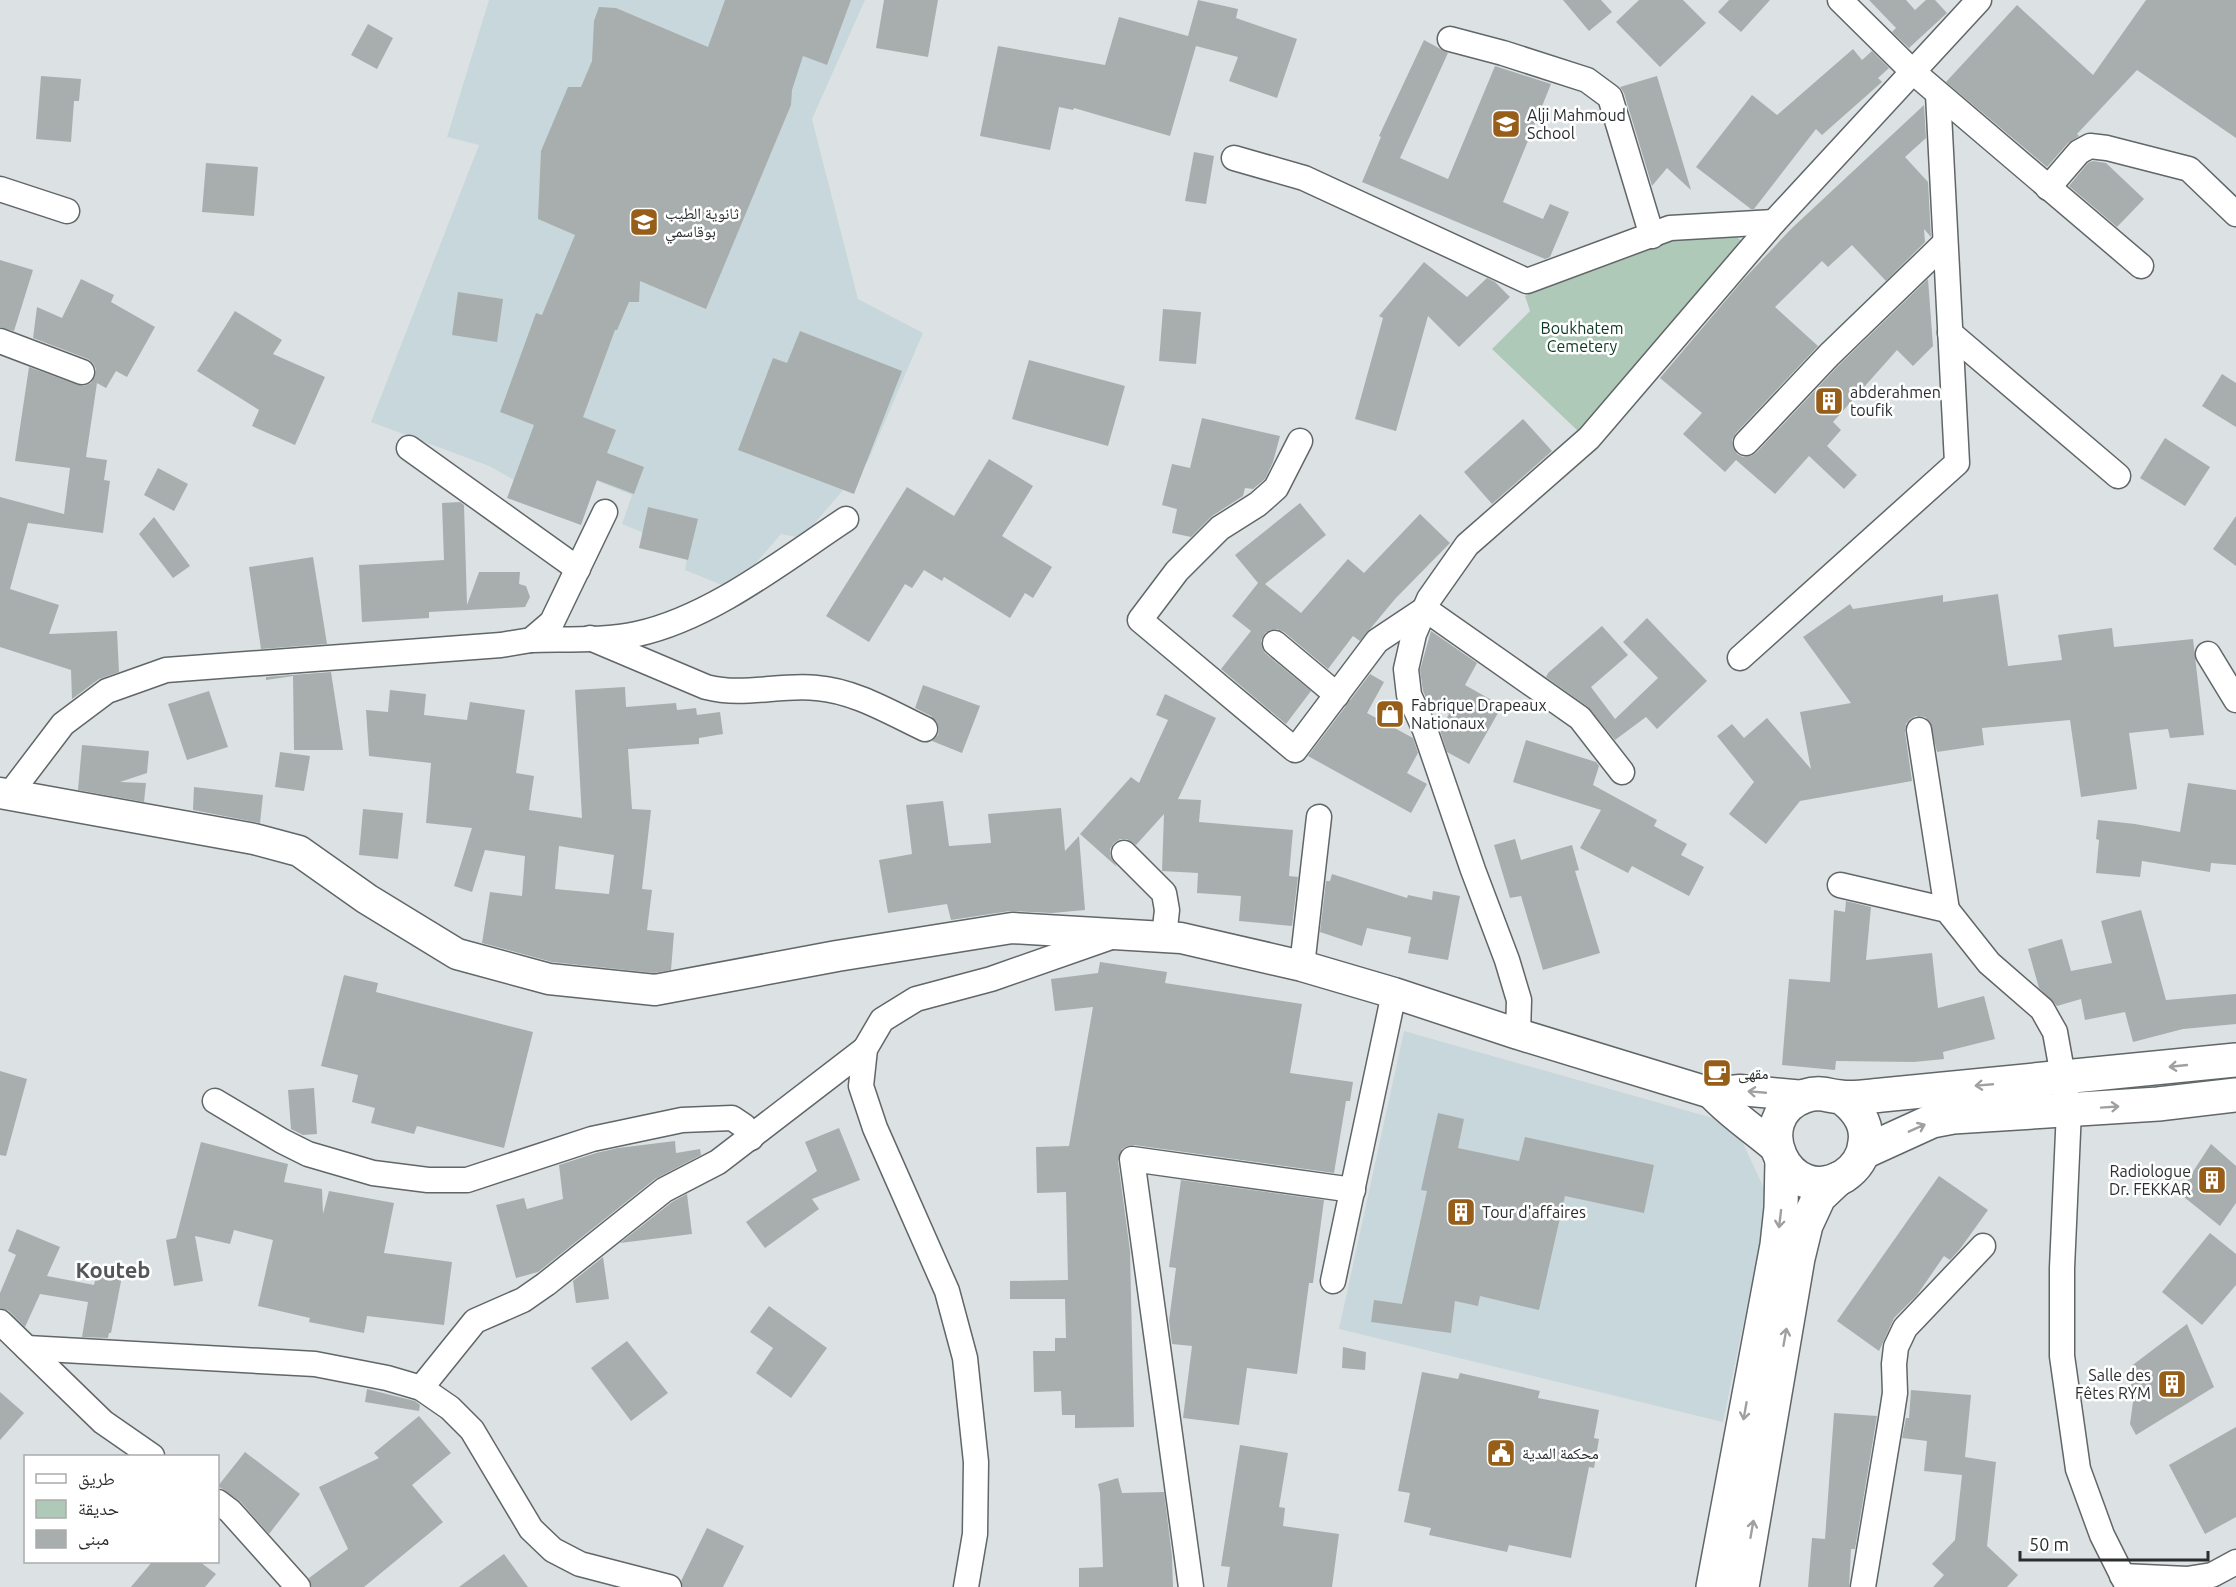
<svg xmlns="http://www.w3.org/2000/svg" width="2236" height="1587" font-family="Ubuntu,'Noto Naskh Arabic',sans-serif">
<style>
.built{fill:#c8d7db}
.green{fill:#aec9b8}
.building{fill:#a8aead;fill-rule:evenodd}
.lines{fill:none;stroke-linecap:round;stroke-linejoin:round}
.minor-casing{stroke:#616668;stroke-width:27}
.tertiary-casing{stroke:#616668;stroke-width:33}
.secondary-casing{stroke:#616668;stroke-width:36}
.minor{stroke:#fff;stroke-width:24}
.tertiary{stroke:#fff;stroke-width:30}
.secondary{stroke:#fff;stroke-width:33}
.oneway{stroke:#a0a0a1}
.labels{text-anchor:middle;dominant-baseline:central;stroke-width:5;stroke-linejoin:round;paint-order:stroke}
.poi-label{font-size:16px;fill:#2b2d2e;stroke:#fff;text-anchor:start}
.park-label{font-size:16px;fill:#093721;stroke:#fff}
.district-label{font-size:22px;font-weight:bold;fill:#525759;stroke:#fff}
</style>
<rect width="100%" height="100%" fill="#dce2e4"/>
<g class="built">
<path d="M489 0H865L812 119 858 299 923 333 868 461 802 538 781 534 744 577 727 587 685 570 688 551 622 524 632 495 597 481 580 517 489 466 371 422 479 145 447 137Z"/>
<path d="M1404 1031 1734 1124 1769 1199 1723 1422 1339 1329Z"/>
</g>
<path class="green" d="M1734 235 1743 242 1579 432 1492 349 1530 311 1525 296 1673 240Z"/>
<g class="building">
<path d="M725 0H851L827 65 803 56 792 90 791 105 706 309 640 281 639 302H629L617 330H615L583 417 616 430 607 453 644 467 634 494 597 480 581 525 507 498 534 425 500 412 536 313 542 315 575 235 538 219 541 151 568 87H581L592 61 594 21 599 7 616 8 708 47Z"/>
<path d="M884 0H938L928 57 876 48Z"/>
<path d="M1198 0 1238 9 1236 18 1297 39 1277 98 1229 81 1238 57 1196 46 1170 136 1074 108 1073 110 1059 107 1050 150 980 136 998 46 1105 65 1119 17 1188 36Z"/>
<path d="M1563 0H1601L1612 12 1589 31Z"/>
<path d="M1639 0H1683L1706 23 1660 67 1616 22Z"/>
<path d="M1729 0H1770L1741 32 1718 12Z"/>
<path d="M1869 0H1906L1915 10 1926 0H1935L1947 13 1909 48 1892 32 1896 28Z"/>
<path d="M2146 0H2236V138L2137 70 2077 134 2079 136 2068 143 2047 167 1946 82 2017 5 2093 75Z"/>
<path d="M368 24 393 38 377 69 351 55Z"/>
<path d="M1424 40 1448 53 1400 158 1448 179 1495 66 1551 84 1503 202 1543 219 1550 204 1569 212 1550 257 1545 259 1362 182 1381 137 1379 136Z"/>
<path d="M1853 49 1862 60 1872 51 1889 68 1878 78 1882 82 1822 135 1816 129 1754 209H1751L1696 167 1752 95 1777 115Z"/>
<path d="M41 76 81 79 79 101H74L71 142 36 139Z"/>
<path d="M1657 76 1691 190 1667 168 1652 186 1624 93 1620 87Z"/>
<path d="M1924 105 1926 138 1905 157 1928 182 1931 237 1924 229 1925 242 1886 281 1852 245 1828 267 1822 261 1775 307 1818 346 1736 433 1732 440 1733 448 1737 454 1743 457 1751 456 1756 453 1839 365 1928 279 1933 346 1913 366 1897 350 1833 422 1841 430 1827 446 1857 475 1844 489 1809 456 1775 494 1736 460 1725 472 1683 434 1702 413 1660 378 1743 280 1791 229Z"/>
<path d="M1194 152 1214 156 1206 204 1185 201Z"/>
<path d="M2093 161 2106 163 2144 199 2117 227 2069 186 2088 163Z"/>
<path d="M206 163 258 167 254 216 202 212Z"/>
<path d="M0 260 33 270 14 331 0 327Z"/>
<path d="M1424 262 1467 297 1487 278 1495 282 1510 297 1459 347 1428 316 1396 431 1355 419 1383 318 1379 316Z"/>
<path d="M81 279 114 295 111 302 155 327 127 377 116 371 106 388 97 383 86 457 107 460 104 480 110 481 103 533 28 523 10 589 59 605 49 634 117 631 119 672 99 679 72 699 71 670 0 647V497L64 514 70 468 15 461 29 367 78 385 84 386 91 383 95 376 96 369 93 363 88 359 33 338 37 307 62 318Z"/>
<path d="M458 292 503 299 497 342 452 335Z"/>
<path d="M1163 309 1201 312 1196 364 1159 361Z"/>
<path d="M235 311 282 340 273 354 325 377 295 445 252 426 259 410 197 371Z"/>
<path d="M800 331 902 371 854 494 738 450 773 358 787 363Z"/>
<path d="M1029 360 1125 386 1108 446 1012 419Z"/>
<path d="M2222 374 2236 383V427L2202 406Z"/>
<path d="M1202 418 1280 436 1273 462 1265 479 1253 489 1245 488 1243 496 1212 516 1191 537 1172 533 1177 509 1162 505 1172 464 1190 468Z"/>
<path d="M1523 419 1552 451 1492 504 1464 472Z"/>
<path d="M2165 438 2210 467 2185 506 2140 478Z"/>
<path d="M989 459 1033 486 1002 536 1052 567 1033 598 1025 593 1010 618 944 577 942 581 924 570 912 588 905 584 869 642 826 616 907 487 954 516Z"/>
<path d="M158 468 188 484 174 511 144 495Z"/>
<path d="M460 502 464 505 467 605 479 572H520L519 584 526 586 530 597 525 607 429 612V618L362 622 359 565 444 560 442 503Z"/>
<path d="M1300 503 1326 535 1265 584 1301 613 1348 559 1364 573 1420 514 1450 543 1395 599 1360 641 1353 636 1328 669 1284 632 1277 629 1270 630 1265 633 1261 641 1262 648 1265 653 1311 691 1286 724 1221 669 1251 631 1232 616 1258 583 1235 555Z"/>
<path d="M648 507 698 519 688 560 639 548Z"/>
<path d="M2236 516V566L2213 549Z"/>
<path d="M154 517 190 566 173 578 139 534Z"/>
<path d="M313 557 327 644 261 649 249 567Z"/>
<path d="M1998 594 2008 666 2062 660 2058 635 2112 628 2114 647 2193 639 2204 735 2170 738 2168 729 2129 733 2137 789 2081 797 2070 720 1982 728 1984 745 1937 752 1930 722 1925 717 1916 716 1910 719 1906 724 1905 732 1912 781 1800 801 1766 844 1729 814 1754 782 1717 736 1732 724 1744 738 1767 718 1811 769 1800 712 1851 703 1803 637 1850 604 1853 609 1943 595V602Z"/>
<path d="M1647 618 1707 681 1657 729 1646 717 1615 740 1588 707 1546 677 1548 673 1602 626 1628 655 1591 687 1615 719 1658 678 1623 642Z"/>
<path d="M1431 631 1477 663 1465 685 1502 706 1469 764 1447 752 1440 730 1449 714 1428 702 1423 691 1420 670Z"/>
<path d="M331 672 343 750H294L293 676 266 680V677Z"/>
<path d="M1370 674 1384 682 1367 713 1413 738 1418 753 1407 773 1427 784 1411 813 1308 756Z"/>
<path d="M923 685 980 706 962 753 932 741 938 735 939 729 937 722 931 716 915 708Z"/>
<path d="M625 687 626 707 676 703 677 710 696 708 697 715 720 712 723 734 699 738V744L628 749 632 809 651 810 642 889 652 890 647 930 674 933 671 970 654 973 552 962 482 943 490 892 522 896 525 856 485 850 472 892 454 886 472 828 426 823 431 763 369 756 366 710 388 712 390 690 426 694 424 715 467 720 470 702 525 710 516 773 534 776 529 810 582 818 575 690ZM559 846 614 855 609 894 555 889Z"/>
<path d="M209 691 228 747 187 760 168 704Z"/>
<path d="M1165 694 1216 718 1178 799 1201 800 1199 822 1293 830 1289 876 1298 877 1292 926 1239 921 1241 896 1197 893 1198 873 1162 871 1164 814 1136 845 1127 839H1120L1114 843 1110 849V856L1117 867 1080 834 1131 777 1139 783 1168 720 1156 715Z"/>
<path d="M1526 740 1596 762 1599 766 1593 785 1657 820 1654 826 1687 844 1681 855 1704 867 1689 896 1632 866 1628 873 1580 848 1601 810 1513 782Z"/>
<path d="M82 745 149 751 147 773 120 782 146 783 144 802 78 790Z"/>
<path d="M280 752 310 756 304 791 275 787Z"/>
<path d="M2188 783 2236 790V865L2211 863 2210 872 2142 861 2140 877 2096 873 2099 840 2096 839 2098 820 2135 824 2180 832Z"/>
<path d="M194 787 263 795 260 823 193 810Z"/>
<path d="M943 801 949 846 991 843 988 814 1061 808 1065 851 1079 836 1085 910 1052 913 1010 911 951 920 947 904 888 913 879 860 912 854 906 805Z"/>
<path d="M363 809 403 813 398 859 359 855Z"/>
<path d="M1515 839 1521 860 1572 845 1579 870 1575 871 1600 953 1543 970 1521 896 1510 898 1494 845Z"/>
<path d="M1332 874 1407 898 1408 895 1432 900 1433 891 1460 896 1448 960 1408 953 1411 937 1367 928 1362 946 1320 932 1326 881H1330Z"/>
<path d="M1846 901 1871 907 1866 960 1932 953 1938 1008 1984 996 1995 1039 1943 1052 1944 1059 1914 1062 1836 1061 1835 1070 1782 1065 1789 979 1830 982 1834 910 1845 912Z"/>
<path d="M2141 910 2166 1000 2236 994V1024L2183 1029 2133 1042 2125 1012 2085 1020 2081 999 2057 1006 2039 988 2028 949 2062 939 2071 971 2112 963 2101 921Z"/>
<path d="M1100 962 1167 972 1165 983 1302 1004 1290 1073 1353 1082 1350 1101H1346L1334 1173 1134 1145 1127 1146 1122 1149 1118 1161 1130 1251 1134 1427 1075 1428V1415H1062L1061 1391 1034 1392 1033 1351H1055V1338H1066L1065 1299H1010V1281L1068 1280 1066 1192 1037 1193 1036 1147 1069 1146 1093 1007 1055 1011 1051 979 1098 973Z"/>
<path d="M344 975 378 983 376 992 533 1032 504 1148 417 1126 414 1134 371 1123 375 1108 352 1102 358 1075 321 1066Z"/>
<path d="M0 1071 27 1079 6 1156 0 1155Z"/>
<path d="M314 1088 317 1134 303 1135 291 1129 288 1090Z"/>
<path d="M1438 1113 1464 1119 1458 1148 1519 1161 1525 1137 1654 1165 1644 1213 1565 1196 1539 1310 1480 1296 1478 1306 1455 1301 1451 1333 1371 1322 1374 1300 1402 1304 1427 1191 1421 1190Z"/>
<path d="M839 1128 860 1180 812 1199 819 1209 765 1248 746 1222 817 1171 805 1142Z"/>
<path d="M675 1141 676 1153 700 1149 701 1155 655 1179 538 1272 516 1278 496 1205 524 1198 527 1209 563 1199 559 1165 596 1153 618 1148Z"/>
<path d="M201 1142 288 1164 284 1182 322 1189 323 1214 329 1191 394 1203 384 1253 452 1262 444 1325 367 1316 364 1333 309 1322 310 1318 258 1306 273 1240 234 1230 230 1244 195 1236 203 1281 174 1286 166 1240 176 1238Z"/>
<path d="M2211 1144 2236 1166V1203L2220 1226 2179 1193Z"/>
<path d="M1939 1176 1988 1210 1960 1249 1950 1260 1944 1256 1917 1295 1894 1318 1879 1351 1837 1321Z"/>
<path d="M1181 1180 1324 1200 1313 1283H1309L1297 1374 1247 1368 1239 1425 1183 1418 1192 1346 1172 1344 1169 1321 1176 1268 1169 1267Z"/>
<path d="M687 1194 692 1234 620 1243 672 1202Z"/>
<path d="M17 1229 60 1247 47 1276 94 1285 97 1271 122 1276 111 1333H109L108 1338 82 1337 88 1302 40 1294 25 1327 9 1311 0 1308V1293L16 1255 8 1251Z"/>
<path d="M2210 1233 2236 1254V1285L2202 1325 2162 1292Z"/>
<path d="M603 1257 609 1299 576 1303 573 1281Z"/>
<path d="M769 1306 827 1348 791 1398 756 1373 773 1348 750 1332Z"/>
<path d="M2187 1324 2214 1387 2136 1435 2130 1424 2133 1402 2127 1388 2135 1381 2130 1367Z"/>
<path d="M627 1341 668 1393 631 1421 591 1368Z"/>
<path d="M1343 1347 1366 1352 1365 1370 1342 1368Z"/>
<path d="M1422 1372 1458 1379 1460 1373 1540 1391 1538 1398 1599 1410 1594 1438 1599 1439 1594 1468 1589 1467 1571 1558 1509 1545 1507 1552 1429 1535 1431 1528 1404 1522 1410 1493 1398 1491Z"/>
<path d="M367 1389 415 1401 420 1405 419 1411 365 1402Z"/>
<path d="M1911 1390 1971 1395 1965 1457 1996 1462 1987 1546 2018 1575 2007 1587H1933L1944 1575 1932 1564 1955 1540 1962 1475 1924 1471 1927 1441 1902 1438 1906 1418H1909Z"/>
<path d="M0 1392 24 1413 0 1440Z"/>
<path d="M1834 1413 1877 1416 1855 1549H1851L1849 1587H1808L1812 1538 1825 1539Z"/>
<path d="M419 1416 451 1453 412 1485 443 1522 364 1587H312L309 1578 348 1549 319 1487 379 1458 374 1453Z"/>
<path d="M2236 1427V1517L2205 1534 2169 1465Z"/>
<path d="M1240 1445 1288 1453 1279 1507 1285 1508 1283 1526 1339 1534 1332 1587H1227L1230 1567 1221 1566Z"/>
<path d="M245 1452 300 1494 269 1534 240 1501 218 1486Z"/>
<path d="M1118 1478 1122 1493 1164 1492 1172 1556 1173 1587H1079V1568L1103 1567 1100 1493 1098 1484Z"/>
<path d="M707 1528 744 1546 723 1587H683L681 1581Z"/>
<path d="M504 1554 528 1587H459Z"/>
<path d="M152 1562H200L216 1574 205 1587H131Z"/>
</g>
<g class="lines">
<g class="minor-casing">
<g id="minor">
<path d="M1840 0 1912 71 2141 266"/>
<path d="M1450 39 1503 53 1587 80 1610 97 1652 236"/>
<path d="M1234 158 1304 178 1527 281 1670 228 1774 222"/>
<path d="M2048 188 2079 152 2090 146 2107 148 2189 169 2236 214"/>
<path d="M0 189 67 211"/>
<path d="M1950 333 2118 476"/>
<path d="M0 341 82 372"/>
<path d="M1300 441 1276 488 1258 504 1220 528 1177 571 1140 620 1295 750 1377 641 1425 609 1580 718 1622 772"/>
<path d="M1746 443 1829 355 1945 243"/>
<path d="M409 448 578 569"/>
<path d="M590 638 706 687C744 697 779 684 817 688 855 691 891 713 925 729"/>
<path d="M531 640C564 639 606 641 637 634 711 618 784 560 846 519"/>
<path d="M1275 643 1337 695"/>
<path d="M2208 654 2236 700"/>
<path d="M1740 658 1957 463 1938 94"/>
<path d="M1919 730 1947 910"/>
<path d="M9 795 63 724 107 691 166 670 501 645 531 640 552 622 605 512"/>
<path d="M1124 853 1164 893 1167 910 1164 937"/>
<path d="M1840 885 1947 910 1989 963 2042 1009 2055 1032 2069 1110 2062 1268V1356L2078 1469 2102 1535 2128 1587"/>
<path d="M1302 966 1319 817"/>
<path d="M1518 1034 1519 1000 1507 960 1473 870 1425 730 1409 695 1406 669 1414 634 1429 599 1467 545 1589 438 1774 222 1979 0"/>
<path d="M215 1101 282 1141 308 1154 373 1173 428 1180H467L592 1139 682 1120 732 1118 744 1126 751 1138"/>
<path d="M1333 1281 1394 993"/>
<path d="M0 1322 103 1422 152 1456"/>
<path d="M27 1348 315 1364 387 1378 421 1388 450 1408 472 1430 531 1529 553 1550 580 1564 669 1587"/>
<path d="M421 1388 475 1321 523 1300 546 1284 664 1190 718 1162 865 1049"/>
<path d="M218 1502 230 1511 298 1587"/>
<path d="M2122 1576 2187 1579 2212 1575 2236 1562"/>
<path d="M966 1587 975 1534 976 1462 965 1358 947 1291 875 1128 861 1086 865 1049 882 1020 916 999 991 979 1114 936"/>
<path d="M1191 1587 1132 1159 1353 1190"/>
<path d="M1863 1587 1891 1419 1895 1393 1894 1364 1896 1347 1905 1328 1983 1246"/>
</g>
</g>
<g class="tertiary-casing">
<g id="tertiary">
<path d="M0 793 254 839 299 851 367 899 457 954 549 979 655 990 837 956 1012 928 1181 938 1302 966 1394 993 1518 1034 1711 1093 1740 1090 1804 1096"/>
<path d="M1711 1093C1730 1114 1755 1130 1777 1149"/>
</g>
</g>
<g class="secondary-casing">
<g id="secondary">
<path d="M1841 1097C1856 1108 1868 1123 1865 1142 1864 1156 1856 1168 1844 1176 1787 1210 1745 1117 1805 1096 1821 1091 1827 1096 1841 1097 1854 1099 1869 1096 1882 1095L2236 1060"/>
<path d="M1864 1152 1932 1121 1953 1117 2158 1104 2236 1095"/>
<path d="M1713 1587 1777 1245 1781 1208 1782 1161"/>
<path d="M1742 1587 1798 1258 1806 1225 1819 1197 1838 1179"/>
</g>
</g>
<use href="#minor" class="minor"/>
<use href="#tertiary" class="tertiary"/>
<use href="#secondary" class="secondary"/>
</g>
<defs><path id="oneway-shaft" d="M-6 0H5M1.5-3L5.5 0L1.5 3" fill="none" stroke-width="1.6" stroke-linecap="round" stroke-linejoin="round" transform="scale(1.5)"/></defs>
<g class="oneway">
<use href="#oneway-shaft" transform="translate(2178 1066) rotate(174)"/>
<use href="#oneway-shaft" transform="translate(1984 1085) rotate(175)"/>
<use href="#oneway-shaft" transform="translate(1757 1092) rotate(-175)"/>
<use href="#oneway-shaft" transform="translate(2110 1107) rotate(-4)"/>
<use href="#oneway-shaft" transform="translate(1917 1128) rotate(-24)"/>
<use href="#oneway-shaft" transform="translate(1780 1219) rotate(97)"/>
<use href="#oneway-shaft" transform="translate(1785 1337) rotate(-80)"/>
<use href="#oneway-shaft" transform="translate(1745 1411) rotate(100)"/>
<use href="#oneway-shaft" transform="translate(1752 1529) rotate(-80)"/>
</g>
<defs>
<g id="school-square" transform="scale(1.5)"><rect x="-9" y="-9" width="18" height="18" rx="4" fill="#965e19" stroke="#fff"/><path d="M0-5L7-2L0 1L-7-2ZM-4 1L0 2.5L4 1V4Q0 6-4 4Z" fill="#fff"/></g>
<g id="building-square" transform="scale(1.5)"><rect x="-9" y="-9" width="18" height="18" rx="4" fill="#965e19" stroke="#fff"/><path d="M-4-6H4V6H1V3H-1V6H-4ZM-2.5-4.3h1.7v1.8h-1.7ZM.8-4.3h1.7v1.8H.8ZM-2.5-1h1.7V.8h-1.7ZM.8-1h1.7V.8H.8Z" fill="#fff"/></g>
<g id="shop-square" transform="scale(1.5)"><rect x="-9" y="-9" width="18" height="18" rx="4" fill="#965e19" stroke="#fff"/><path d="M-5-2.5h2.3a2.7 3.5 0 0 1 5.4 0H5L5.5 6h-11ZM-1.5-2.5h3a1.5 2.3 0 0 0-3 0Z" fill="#fff"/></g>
<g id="cafe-square" transform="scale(1.5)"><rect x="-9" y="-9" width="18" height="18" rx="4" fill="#965e19" stroke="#fff"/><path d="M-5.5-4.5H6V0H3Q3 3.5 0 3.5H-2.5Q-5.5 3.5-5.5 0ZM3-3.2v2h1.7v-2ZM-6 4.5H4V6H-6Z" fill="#fff"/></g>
<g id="civic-square" transform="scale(1.5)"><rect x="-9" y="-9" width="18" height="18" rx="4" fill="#965e19" stroke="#fff"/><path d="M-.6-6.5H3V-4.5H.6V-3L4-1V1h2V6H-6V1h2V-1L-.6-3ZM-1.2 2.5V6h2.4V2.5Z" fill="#fff"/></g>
</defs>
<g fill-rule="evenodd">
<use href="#school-square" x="1506" y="124"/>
<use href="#school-square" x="644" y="222"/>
<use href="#building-square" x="1829" y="401"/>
<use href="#shop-square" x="1390" y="714"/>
<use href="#cafe-square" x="1717" y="1073"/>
<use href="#building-square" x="2212" y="1180"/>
<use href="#building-square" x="1461" y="1212"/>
<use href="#building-square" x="2172" y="1384"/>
<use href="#civic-square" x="1501" y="1453"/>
</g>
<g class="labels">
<g class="poi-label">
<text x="1527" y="115">Alji Mahmoud<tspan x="1527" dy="18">School</tspan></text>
<text x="665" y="213">ثانوية الطيب<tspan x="665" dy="18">بوقاسمي</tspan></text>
<text x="1850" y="392">abderahmen<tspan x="1850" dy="18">toufik</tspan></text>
<text x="1411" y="705">Fabrique Drapeaux<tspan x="1411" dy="18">Nationaux</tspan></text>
<text x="1738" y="1073">مقهى</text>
<text x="2191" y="1171" text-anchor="end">Radiologue<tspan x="2191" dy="18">Dr. FEKKAR</tspan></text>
<text x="1482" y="1212">Tour d'affaires</text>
<text x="2151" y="1375" text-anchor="end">Salle des<tspan x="2151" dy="18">Fêtes RYM</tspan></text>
<text x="1522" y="1453">محكمة المدية</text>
</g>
<g class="park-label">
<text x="1582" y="328">Boukhatem<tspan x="1582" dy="18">Cemetery</tspan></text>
</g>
<g class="district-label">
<text x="113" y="1269">Kouteb</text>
</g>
</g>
<rect x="24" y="1455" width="195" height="108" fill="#ffffff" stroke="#aaabab" stroke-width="1.5"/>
<rect x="36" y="1474" width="30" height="9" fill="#ffffff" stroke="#aaabab" stroke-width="1.5"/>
<text x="78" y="1485" font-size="18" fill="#2b2d2e">طريق</text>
<rect x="36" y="1500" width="30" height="18" fill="#aec9b8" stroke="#aaabab" stroke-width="1.5"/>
<text x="78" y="1515" font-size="18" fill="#2b2d2e">حديقة</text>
<rect x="36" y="1530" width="30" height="18" fill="#a8aead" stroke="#aaabab" stroke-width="1.5"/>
<text x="78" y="1545" font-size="18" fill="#2b2d2e">مبنى</text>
<path d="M2020 1551v9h188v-9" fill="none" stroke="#2b2d2e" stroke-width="3"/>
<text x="2029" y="1551" font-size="18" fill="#2b2d2e" stroke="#ffffff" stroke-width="4.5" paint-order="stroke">50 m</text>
</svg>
